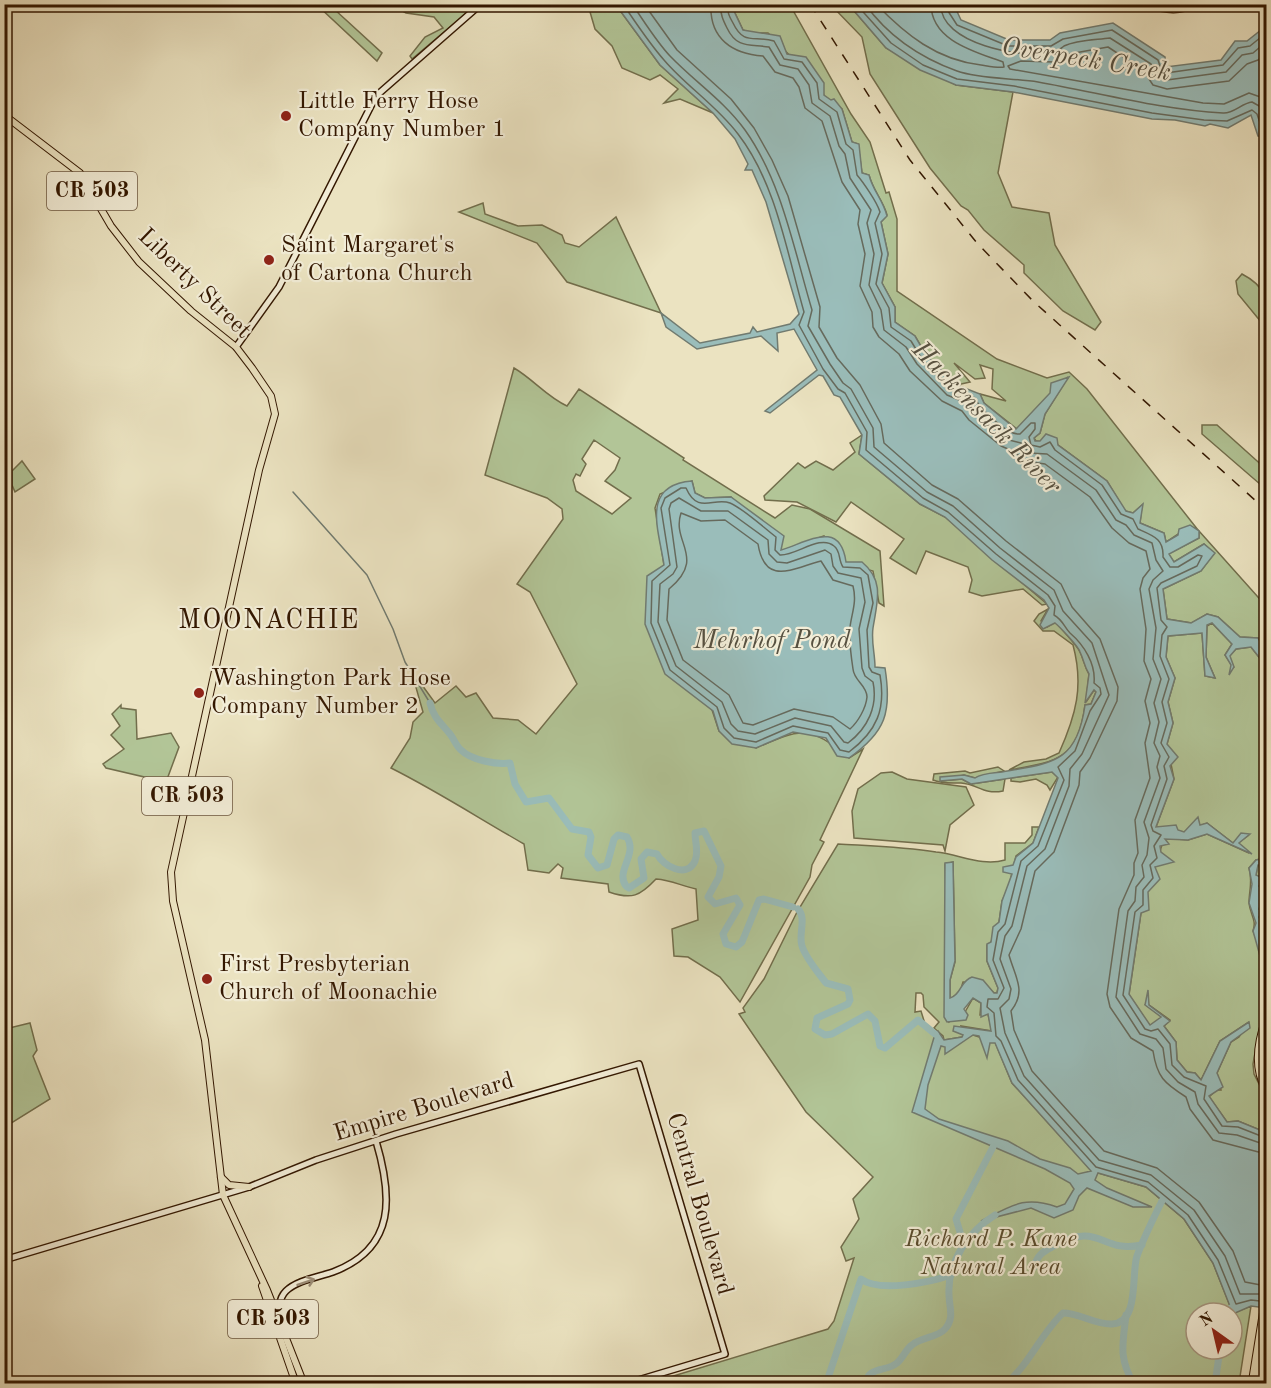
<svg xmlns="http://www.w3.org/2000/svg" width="1271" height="1388" font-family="'Old Standard TT',serif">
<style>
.green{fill:#b2c597;stroke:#726e4c;stroke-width:1.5;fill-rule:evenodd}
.water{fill:#9abdba;stroke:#717b70;stroke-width:1.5;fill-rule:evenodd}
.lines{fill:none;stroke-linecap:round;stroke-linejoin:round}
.shore{stroke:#666a5d;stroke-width:1.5}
.stream{stroke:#717b70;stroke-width:1.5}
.river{stroke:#9abdba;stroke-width:7}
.secondary-casing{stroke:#331700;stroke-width:8}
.primary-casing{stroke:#331700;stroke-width:8}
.highway-casing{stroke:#331700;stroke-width:9}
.secondary{stroke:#f2edd7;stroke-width:5}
.primary{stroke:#ebe3c1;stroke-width:6}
.highway{stroke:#ebe3c1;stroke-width:7}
.rail{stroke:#331700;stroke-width:1.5;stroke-dasharray:10 10;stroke-linecap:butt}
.oneway{stroke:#9c8d76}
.poi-dot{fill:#8f2418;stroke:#f2edd7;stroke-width:2}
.labels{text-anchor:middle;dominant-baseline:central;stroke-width:4.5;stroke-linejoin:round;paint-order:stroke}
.shield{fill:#f2edd7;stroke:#6c5740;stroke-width:1.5}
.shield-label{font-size:22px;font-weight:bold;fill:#331700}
.poi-label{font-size:24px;fill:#331700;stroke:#f2edd7;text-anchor:start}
.street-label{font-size:24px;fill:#331700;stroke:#f2edd7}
.park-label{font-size:24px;font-style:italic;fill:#594b2d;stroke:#f2edd7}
.water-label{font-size:26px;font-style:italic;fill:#575141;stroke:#f2edd7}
.quarter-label{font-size:27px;letter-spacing:1.5px;fill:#331700;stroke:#f2edd7}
</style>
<rect width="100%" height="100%" fill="#ebe3c1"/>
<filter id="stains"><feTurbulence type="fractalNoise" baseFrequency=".00333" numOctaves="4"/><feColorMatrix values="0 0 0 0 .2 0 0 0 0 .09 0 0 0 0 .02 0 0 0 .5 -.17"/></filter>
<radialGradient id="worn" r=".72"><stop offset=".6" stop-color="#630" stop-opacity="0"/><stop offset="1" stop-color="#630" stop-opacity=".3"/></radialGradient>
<g class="green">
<path d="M317 5H337L334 9 382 53 377 61Z"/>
<path d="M392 5H476L412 59 410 56 425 37 443 28 434 17 406 13Z"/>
<path d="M588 5H616L660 65 713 113 680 99 664 103 678 89 660 75 650 80 622 68 612 46 595 29Z"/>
<path d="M734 5H790L851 114 870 142 886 193 889 192 897 219V291L997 359 1047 378 1069 372 1087 389 1198 530 1190 526 1166 542 1164 533 1140 523 1142 505 1133 513 1125 511 1107 481 1058 445 1036 441 1034 438 1040 433 1045 414 1068 377 1017 429 984 403 980 394 1006 401 992 389 993 369 980 365 985 378 975 379 954 363 970 382 957 385 926 355 915 336 895 322V307L882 283 888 254 881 222 887 215C883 200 873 191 869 175L862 173 858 144 852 142 842 109 824 96 822 89 768 33H751L743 30 734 11Z"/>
<path d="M831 5H849L886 48 956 85 1013 92 998 173 1012 207 1049 213 1055 245 1101 322 1095 330 1063 311 1024 273V265L984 230 968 210 961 206 930 168 870 74 862 37Z"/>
<path d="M483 203 485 214 518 226 542 225 562 235 565 243 579 247 616 217 661 313 567 282 537 243 459 212Z"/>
<path d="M1242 274C1269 288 1267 301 1266 328L1238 294 1236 281Z"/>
<path d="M514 368C533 379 547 397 567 406L579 389 684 458 683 460 775 518 792 505 810 509 880 551 884 606 879 603 873 571 846 563 824 536 781 551 731 497 705 498 695 493 692 481 660 494 655 508 664 565 719 731 756 748C801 728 810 725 849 758L863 749 820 840 824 842 812 865 810 877 740 1002 720 977 688 957 674 956 672 929 698 920 696 889C681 886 672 880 656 879 640 896 632 900 609 892L608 884 561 878 563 868 558 864 549 873 528 870 524 844C480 819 437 791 391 768L410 738 413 722 423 712 415 684 422 685 435 703 456 686 466 697 476 693 493 718 518 720 536 734 577 684 530 592 517 584 563 519 562 509 547 498 485 475ZM594 440 620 458 615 470 605 481 631 498 612 514 576 491 573 480 576 474 580 476 586 464 582 459Z"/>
<path d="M1202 425H1217L1266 469V483L1261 485 1202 434Z"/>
<path d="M862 435 859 454 920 504 945 517 1047 604 1042 605 1023 589 982 596 969 592 972 580 968 567 926 551 916 574 890 558 904 539 851 502 836 522 797 502 765 500 764 496 798 463 805 468 816 461 833 470 855 452 850 443Z"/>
<path d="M22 461 35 479 15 492 12 485V471Z"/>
<path d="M1199 531 1266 606V650L1258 638 1240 637 1218 617 1207 614 1192 623 1167 619 1163 589 1201 571 1214 553 1204 544 1174 562 1168 554 1199 538Z"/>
<path d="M1048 609 1041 621 1047 627 1055 622C1059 626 1078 647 1080 652 1084 660 1084 666 1089 674L1086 702 1094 690 1096 692 1091 704 1085 705C1078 760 1056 762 1009 770L1024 762 1046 759 1059 753C1076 715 1084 686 1073 645L1054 631H1043L1034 621 1039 614Z"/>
<path d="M1212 623 1232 644 1225 655 1234 668 1229 656 1236 649 1251 647 1266 666V673L1260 680 1266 686V858L1256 860 1249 868C1253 881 1249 891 1249 903 1250 914 1257 920 1253 931L1262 953 1266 956V1008L1260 1025 1253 1064 1254 1074 1266 1098V1136L1265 1132 1238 1121 1227 1122 1209 1097 1216 1090H1221L1217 1073 1231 1042 1239 1037 1249 1022 1220 1041 1201 1080 1195 1073 1187 1072 1177 1060 1176 1042 1164 1026 1170 1020 1149 1005H1146L1162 1017 1150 1026 1129 995 1141 913 1164 838 1188 840 1207 834 1249 853 1238 843 1249 835 1233 843 1207 823 1184 832 1156 827 1174 779 1167 744 1173 723 1168 702 1175 678 1166 657 1168 636 1202 633 1205 676 1215 678 1206 657 1207 626Z"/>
<path d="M121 705V708L136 710 137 739 171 733 179 747 166 782 106 768 103 764 124 749 111 735 120 726 112 714Z"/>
<path d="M998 767 1004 771 975 778 964 775 941 781 962 779 971 784 1005 779 1003 791C983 795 978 784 961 783 951 783 942 784 933 780L934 774 965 771 970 773Z"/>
<path d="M892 772 907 779 966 787 974 805 950 825 945 851 943 845 854 838 852 811 858 789 881 773Z"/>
<path d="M1052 772 1058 777 1050 790 1047 785 1036 779 1020 782 1011 781V778Z"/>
<path d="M1032 827H1039L1033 843 1016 856 1009 886 1002 901 999 922 991 942 987 945V961L998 988 997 993H994L983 983 963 982 960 992 950 999V980L955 962 953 862 945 864 949 1022 965 1012 973 998 981 1003 980 1015 988 1014 992 1031 961 1026 964 1035 962 1037 944 1040 943 1036 934 1028 939 1022 924 1007 923 995 921 993H916L915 1012 921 1011 925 1024 941 1046 973 1035 995 1042 1012 1083 1092 1171 1146 1187 1184 1219 1213 1263 1233 1313 1251 1306 1239 1383 647 1384 828 1329 834 1321 854 1258 846 1261 841 1247 859 1219 853 1199 873 1177 806 1112 739 1014 745 1012 743 1008 764 979 797 912 838 844C871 846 904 847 936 852 959 854 982 867 1005 860V843H1025L1032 835ZM1196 1313H1232V1349H1196Z"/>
<path d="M1258 864 1266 865V892L1259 886 1262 879 1256 876Z"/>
<path d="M30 1023 37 1050 33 1056 50 1099 5 1127V1029Z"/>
</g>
<g class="water">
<path d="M616 5H734V11L743 30 780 36 787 54 806 57 824 83V95L831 100 834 99 842 109 852 142 859 144 862 173 869 175C873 191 883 200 887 216L881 222 888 254 882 283 895 307V322L915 336 926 355 957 385 980 394 984 403 1016 429 1050 393 1051 383 1069 377 1045 414 1040 433 1034 438 1035 441H1040L1046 434 1057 438 1058 445 1107 481 1126 511 1133 513 1143 504 1140 523 1164 533 1166 542 1178 535 1179 529 1190 525 1199 531V538L1169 554 1174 562 1204 544 1215 553 1201 571 1163 589 1167 619 1191 623 1207 614 1218 617 1240 637 1258 638 1266 650V666L1251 647 1236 649 1230 656 1234 667 1229 675 1231 665 1225 655 1232 644 1212 623 1207 625 1206 657 1215 678 1205 676 1202 633 1168 636 1166 657 1175 678 1168 702 1173 723 1167 744 1178 757 1170 766 1174 779 1156 827 1176 825 1178 830 1184 832 1198 817 1200 825 1207 823 1233 843 1241 833 1250 834 1239 843 1252 854 1207 834 1188 840 1165 839 1169 844 1160 846 1161 852 1174 862 1155 867 1160 879 1148 892 1149 910 1141 913 1129 994 1150 1025 1161 1017 1145 1005 1148 990 1149 1005 1170 1021 1164 1026 1176 1042 1177 1060 1187 1072 1195 1073 1201 1080 1220 1041 1249 1022 1250 1028 1231 1042 1217 1073 1223 1087 1209 1096 1227 1122 1238 1121 1265 1132 1266 1136V1308L1251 1306 1233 1314 1213 1263 1184 1219 1146 1187 1098 1173 1095 1180 1107 1188 1152 1207H1133L1087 1188 1079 1196 1073 1210 1054 1218 1031 1208 981 1221C1011 1206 1024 1195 1057 1207L1065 1204 1074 1189 1070 1183 1045 1169 912 1112 935 1034 938 1031 944 1040 962 1037 963 1035 953 1031 954 1026 991 1031 988 1014 981 1017V1003L973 998 964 1009 968 1015 966 1020 947 1022 944 1017 945 863 953 862 955 961 950 980V998C961 995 960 981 972 977L983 980 994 993H997L998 988 987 961V944L991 942 993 927 999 922 1002 901 1012 874 1003 872V867L1013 865 1016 857 1033 843 1058 778 1052 772 971 784 962 779 940 781V777L964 775 975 778C982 773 993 773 1002 772 1051 763 1077 764 1085 705L1091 704 1096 692 1094 690 1085 703 1089 674C1084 666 1084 660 1080 652 1079 647 1059 626 1055 623L1043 629 1040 625 1049 608 1044 600 992 560 945 517 920 504 859 454 862 435 840 397 834 395 823 376 819 375 770 413 765 411 817 370 794 329 777 333 778 351 761 336 697 349 666 327 661 313 700 343 750 333 753 327 757 332 790 324 799 314 766 202 752 170H745L748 164 735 139 713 113 660 65ZM973 1035 979 1036 987 1058 990 1043H995L1012 1083 1091 1171 1078 1174 1070 1168 1040 1159 1008 1141 939 1119 925 1109 928 1085 941 1046 945 1047V1054Z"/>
<path d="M849 5H954L961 20 1009 40H1050L1060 33 1113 23 1165 57 1166 67 1221 60 1235 41H1247L1266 26V137L1258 136 1251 115 1228 128 1210 124 1205 126 1175 120 1152 119 1013 92 956 85 920 70 886 48Z"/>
<path d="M692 481 695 493 705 498 731 497 784 536 781 550C808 542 840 519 846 562H862C885 581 877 602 873 628 871 641 875 654 875 667L885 668C892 712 886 732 849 758L837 756 826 738 793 732 756 748 732 744 719 731 713 711 665 674 645 624 647 576 664 565C659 530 640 485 692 481Z"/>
<path d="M1266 858V866L1258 865 1256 875 1263 878 1259 886 1266 892V905L1261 903 1259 909H1263L1259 917 1261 922 1266 924 1264 935 1266 956H1260L1253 931 1256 923 1249 903 1252 884 1249 868 1256 860Z"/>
</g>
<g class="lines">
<g class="shore">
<path d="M623 4C636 23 649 43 664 60 686 86 716 105 738 134 776 183 787 253 804 312L799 325 823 369 838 389 845 393 867 432 866 450 923 498 948 512 996 554 1048 595 1055 606 1054 615C1063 620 1064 627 1070 633 1084 645 1096 664 1094 683L1100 688 1101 694 1090 711 1075 751 1058 767 1064 780 1038 846 1021 861 1005 924 998 932 993 960 1004 988 998 999H988L987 1007 994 1013 996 1036 1001 1041 1018 1080 1096 1167 1148 1182 1188 1215 1218 1260 1236 1304 1251 1300 1260 1301"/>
<path d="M632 4C644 21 656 41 670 56 695 82 724 101 745 130 782 182 794 250 812 310L808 326 830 364 843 383 851 389 873 428 874 447 927 492 953 506 1000 548 1054 590 1063 611 1092 643 1109 695 1082 754 1070 769 1069 786 1045 849 1027 866 1012 926 1005 936 1000 959 1011 989 1009 999 1000 1008 1005 1033 1024 1076 1099 1160 1151 1175 1194 1210 1225 1256 1240 1294H1262"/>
<path d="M644 4 677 50 731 99 754 128 772 160 788 196 820 307 819 327 837 358 860 385 881 424 884 443 932 485 958 499 1006 541 1061 584 1072 607 1100 639 1118 687 1117 701 1090 758 1080 772 1079 785 1054 852 1035 871 1021 929 1009 955C1015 977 1027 991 1011 1011L1014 1030 1032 1071 1104 1151 1157 1168 1199 1202 1233 1251 1245 1282 1266 1286"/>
<path d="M711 4C709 39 733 54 763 56L775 72 793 78 799 87 805 108 822 121 842 182 860 210 858 224 865 254 860 286 872 312 873 327 879 337 899 354 910 371 942 401 962 411 969 420 1001 446 1015 452 1025 461 1045 464 1090 497 1112 528 1129 543 1146 551 1150 569 1143 578 1140 589 1146 629 1144 661 1151 679 1145 701 1150 723 1145 743 1150 778 1135 820 1138 853 1134 863V875L1119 909 1107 994 1110 1007 1131 1038 1153 1051C1157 1077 1164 1083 1186 1097L1190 1109 1213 1140 1266 1154"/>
<path d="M721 4C720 14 723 20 727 28 737 49 750 44 769 47L780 65 798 69 809 85 812 103 830 116 839 146 845 154 850 178 871 210 867 223 874 254 869 285 881 310 884 330 906 347 917 364 947 395 969 404 976 414 1009 440 1021 443 1029 453 1047 454 1096 490 1116 520 1126 525 1134 535 1152 543 1156 560 1163 571 1153 580 1149 589 1156 628 1153 659 1161 679 1154 703 1159 722 1154 743 1160 756 1157 767 1160 778 1144 822 1149 838 1147 855 1142 865 1144 877 1136 887 1135 901 1128 911 1116 997 1140 1034 1156 1039 1163 1048 1166 1069 1178 1082 1195 1092 1198 1104 1219 1133 1237 1135 1266 1145"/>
<path d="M728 4C727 12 729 16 733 23 744 46 754 35 774 41L784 59 802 62 817 83 819 99 837 112 846 144 853 150 857 175C863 182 877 202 880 212L875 223 882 254 876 284 889 308 891 327 911 341 922 359 952 389 975 398C980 409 1008 436 1020 434L1031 423H1035V429L1029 437 1031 445 1040 447 1050 442 1055 450 1102 485 1121 514 1133 519 1138 529C1154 536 1164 539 1163 557L1170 567H1178L1198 555 1202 556 1197 566 1161 583 1157 588 1161 620 1167 627 1162 635 1160 656 1169 679 1162 702 1167 723 1161 743 1169 757 1164 766 1167 779 1151 825 1153 831 1161 835 1154 846 1157 858 1150 865 1153 878 1143 890V905L1135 912 1123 995 1145 1029 1151 1031 1158 1029 1170 1044 1172 1065 1184 1077 1206 1086 1204 1099 1222 1126 1238 1127 1266 1138"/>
<path d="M856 4 891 43 923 65 957 79 1014 86 1152 113 1204 120 1227 121 1252 110 1257 114 1262 129 1266 131"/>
<path d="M865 4C888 36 921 58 957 71 979 79 1014 78 1038 82 1100 93 1162 110 1223 113 1233 114 1242 103 1252 102L1261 107 1266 116"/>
<path d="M876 4C906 35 937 60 981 65 988 66 997 68 1004 67L1003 62C976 52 931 41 931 4"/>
<path d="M941 4C939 44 1023 59 1052 53 1057 52 1060 49 1064 46 1077 40 1096 40 1110 38L1151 64 1156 75 1167 80 1226 72 1242 55 1253 53 1266 42"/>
<path d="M948 4V11L957 25 1008 46H1051L1063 39 1112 30 1158 60 1161 69 1166 73 1223 65 1238 48 1250 46 1266 33"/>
<path d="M1266 53 1258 60 1247 64 1229 81 1167 89 1153 85 1143 70 1108 47 1069 54 1054 62 1021 61 1008 66 1010 69 1203 103 1224 104 1249 93 1266 99"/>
<path d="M681 488H686C698 515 713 497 730 503 744 509 764 528 776 537L775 550 780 555C796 556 820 534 834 546 841 551 838 560 843 567L860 568 868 575 873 603 867 630 869 667 872 672 880 675C886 709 877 731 849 752L840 750 828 733 793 726 756 742 734 738 724 728 717 707 670 670 651 623 652 581 670 565 661 508 665 498Z"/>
<path d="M679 498 701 511H728L768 540 769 554 777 562 787 563 825 550 831 554 833 566 838 573 861 578 865 602 859 629 862 668 865 676 873 682C878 706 868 728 848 743L844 742 831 726 795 718 755 734 738 731 731 724 722 702 676 666 658 622 660 584 673 574 677 567 669 509 671 503Z"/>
<path d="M681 513 701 521 725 520 758 544C765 587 793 568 821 561L833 580 853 586C857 602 852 612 850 627 849 640 851 656 853 669 854 681 867 685 867 697 866 708 858 722 850 729L833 717 794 709 753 725 743 723 729 695 683 660 667 620 669 589C707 557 671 543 681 513Z"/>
</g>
<path class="stream" d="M293 492 367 575 393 629 405 662 430 703"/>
<g class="river">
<path d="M430 703C433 717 441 723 450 734 454 739 456 746 461 750 471 760 497 765 510 763L515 784 526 802 549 798 572 829 589 832 591 837 588 855 598 868 607 865 614 839 618 835 627 837C638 855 615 871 626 886L629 888 644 878 641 859 647 852 657 854C663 866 687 879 695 861 699 852 695 842 695 833L704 831 721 866 719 877 708 897 715 904 736 898 740 905 723 934 726 944 736 947 742 942 759 900 764 899 793 907"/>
<path d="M798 909C807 918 798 935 802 946 806 959 818 972 826 983L848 989 850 1000 848 1004 817 1018 815 1029 825 1035 832 1034 868 1014 875 1021 880 1046 885 1048 918 1020 935 1034"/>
<path d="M964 1245 956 1219 993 1147"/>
<path d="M1034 1267C1037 1256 1042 1252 1052 1247 1102 1219 1098 1254 1142 1245"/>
<path d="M1227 1313 1231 1308"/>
<path d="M1126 1315C1123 1343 1118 1358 1134 1384"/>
<path d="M826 1384 861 1279C879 1293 931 1282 951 1275"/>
<path d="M866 1384C867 1366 887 1372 897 1363 903 1358 906 1349 912 1345 921 1337 937 1338 945 1329 955 1318 949 1307 949 1295 947 1262 969 1231 995 1215"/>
<path d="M1005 1384C1029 1366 1041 1333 1063 1313 1080 1313 1095 1325 1112 1324 1140 1323 1131 1273 1137 1256 1144 1237 1153 1219 1162 1201"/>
<path d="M1215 1384 1220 1349"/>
</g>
<g class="secondary-casing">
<g id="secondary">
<path d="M1148 4C1165 11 1180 12 1197 4"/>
<path d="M236 347 279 287 376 96 481 4"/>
<path d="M4 1260 249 1187 316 1160 396 1134 639 1064 725 1354 625 1384"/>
<path d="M281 1321C279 1310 278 1299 286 1291 297 1280 319 1277 333 1272 397 1248 392 1195 376 1141"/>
</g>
</g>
<g class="primary-casing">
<g id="primary">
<path d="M4 115 80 173 111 226 139 262 191 311 236 347 252 368 271 396 275 414 259 470 171 872 173 901 205 1040 223 1195 267 1290 304 1384"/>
<path d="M221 1177 229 1185 249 1187"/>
<path d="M262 1286 296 1384"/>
</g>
</g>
<g class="highway-casing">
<g id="highway">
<path d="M1266 1020C1258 1042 1254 1068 1266 1089"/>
<path d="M1261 1061 1266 1046"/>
<path d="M1252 1384 1266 1297"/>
<path d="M1258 1384 1266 1328"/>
</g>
</g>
<use href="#secondary" class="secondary"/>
<use href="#primary" class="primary"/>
<use href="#highway" class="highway"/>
<path class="rail" d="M810 4 910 160 977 243 1033 301 1266 510"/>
</g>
<defs><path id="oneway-shaft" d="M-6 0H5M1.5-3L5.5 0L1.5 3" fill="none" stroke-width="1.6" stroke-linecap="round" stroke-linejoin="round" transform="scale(1.5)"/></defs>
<use class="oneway" href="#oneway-shaft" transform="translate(306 1282) rotate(-19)"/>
<g class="poi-dot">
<circle cx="286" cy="116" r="6"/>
<circle cx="269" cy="260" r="6"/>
<circle cx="199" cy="693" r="6"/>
<circle cx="207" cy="979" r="6"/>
</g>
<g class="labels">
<g class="shield">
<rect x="47" y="172" width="90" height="38" rx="4.5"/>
<rect x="142" y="777" width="90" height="38" rx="4.5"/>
<rect x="228" y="1300" width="90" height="38" rx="4.5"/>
</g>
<g class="shield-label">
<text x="92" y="191">CR 503</text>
<text x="187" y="796">CR 503</text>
<text x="273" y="1319">CR 503</text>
</g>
<g class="poi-label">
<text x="298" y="102">Little Ferry Hose<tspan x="298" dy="28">Company Number 1</tspan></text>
<text x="281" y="246">Saint Margaret's<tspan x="281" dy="28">of Cartona Church</tspan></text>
<text x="211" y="679">Washington Park Hose<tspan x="211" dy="28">Company Number 2</tspan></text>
<text x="219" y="965">First Presbyterian<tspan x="219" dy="28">Church of Moonachie</tspan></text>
</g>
<g class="street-label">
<text transform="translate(194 284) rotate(44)">Liberty Street</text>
<text transform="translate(424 1108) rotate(-17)">Empire Boulevard</text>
<text transform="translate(699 1204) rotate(74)">Central Boulevard</text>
</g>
<g class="park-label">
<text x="991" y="1240">Richard P. Kane<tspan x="991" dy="28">Natural Area</tspan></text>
</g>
<g class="water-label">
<text transform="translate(1086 60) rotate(9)">Overpeck Creek</text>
<text transform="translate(986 418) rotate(46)">Hackensack River</text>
<text x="772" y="641">Mehrhof Pond</text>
</g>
<g class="quarter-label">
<text x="269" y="620">MOONACHIE</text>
</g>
</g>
<rect width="1271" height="1388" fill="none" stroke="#ebe3c1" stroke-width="24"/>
<rect x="6" y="6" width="1259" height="1376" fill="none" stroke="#331700" stroke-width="3"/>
<rect x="12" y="12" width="1247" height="1364" fill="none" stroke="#331700" stroke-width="1.5"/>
<g transform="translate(1214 1331) rotate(326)"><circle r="28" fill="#f2edd7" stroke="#a69781" stroke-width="1.5"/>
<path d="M0-4.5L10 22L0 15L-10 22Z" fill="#8f2418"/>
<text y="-9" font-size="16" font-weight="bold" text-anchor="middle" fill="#331700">N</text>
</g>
<rect width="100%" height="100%" filter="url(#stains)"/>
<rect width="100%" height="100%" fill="url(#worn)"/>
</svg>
